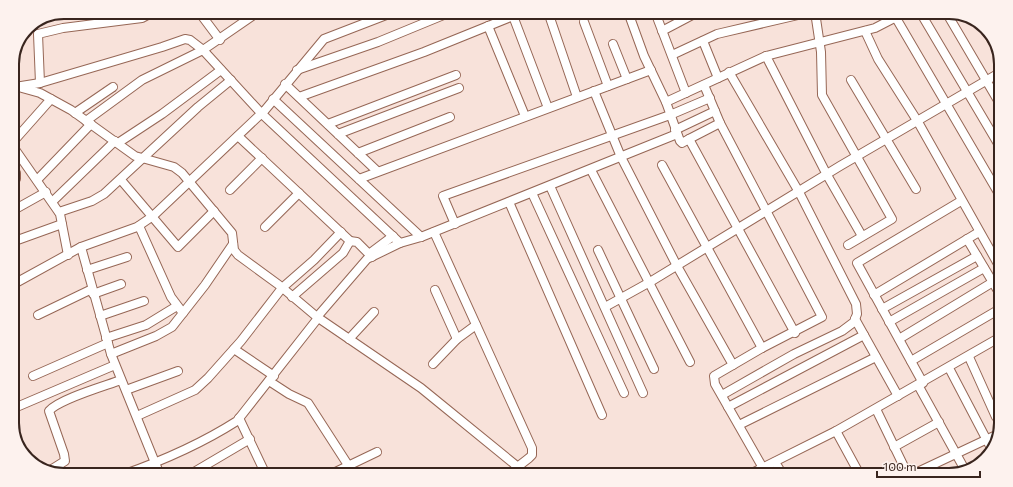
<svg xmlns="http://www.w3.org/2000/svg" width="1013" height="487" font-family="Commissioner,sans-serif">
<style>
.lines{fill:none;stroke-linecap:round;stroke-linejoin:round}
.street-casing{stroke:#966756;stroke-width:10}
.street{stroke:#fff;stroke-width:8}
.rim{fill:none;stroke:#39251e;stroke-width:2}
</style>
<rect width="100%" height="100%" fill="#f8e2da"/>
<g class="lines">
<g class="street-casing">
<g id="street">
<path d="M199 12 220 40"/>
<path d="M548 12 577 97"/>
<path d="M628 12 644 56 666 102 680 141 682 143 689 139 795 333"/>
<path d="M655 12 686 93"/>
<path d="M815 12 821 52 822 95 892 219 848 245"/>
<path d="M920 12 1000 147"/>
<path d="M946 12 1000 104"/>
<path d="M737 15 748 12"/>
<path d="M513 16 548 108"/>
<path d="M896 18 999 194"/>
<path d="M584 22 608 86"/>
<path d="M488 26 525 116"/>
<path d="M985 29 996 47"/>
<path d="M662 31 698 12"/>
<path d="M865 31 878 59 918 122 998 264"/>
<path d="M703 41 718 78"/>
<path d="M613 44 627 79"/>
<path d="M672 55 717 34 811 12"/>
<path d="M766 56 827 175 862 236"/>
<path d="M297 70 378 42 451 12"/>
<path d="M851 80 916 189"/>
<path d="M40 83 38 34 63 28 142 18 153 12"/>
<path d="M285 84 377 171"/>
<path d="M704 85 720 123"/>
<path d="M15 87 40 83 162 47 185 39 190 40 203 50 261 113 400 243 421 237 677 134"/>
<path d="M22 88 40 93 71 110 135 156 174 167 182 173 232 233 234 250 238 255 279 285 317 317 421 388 518 467"/>
<path d="M594 91 621 157 677 266 733 365"/>
<path d="M299 97 424 52 523 12"/>
<path d="M273 99 421 237"/>
<path d="M666 102 766 56 875 28 906 12"/>
<path d="M75 113 113 87"/>
<path d="M86 121 142 80 203 50 258 12"/>
<path d="M328 124 456 75"/>
<path d="M675 130 715 111"/>
<path d="M338 134 459 88"/>
<path d="M238 136 350 241 343 253 292 297"/>
<path d="M689 139 720 123 822 317 762 348 714 376 715 384 763 468"/>
<path d="M12 143 51 99"/>
<path d="M118 143 162 114 221 70"/>
<path d="M12 145 60 214 68 255"/>
<path d="M358 153 450 117"/>
<path d="M662 165 762 348"/>
<path d="M12 167 16 173V179L12 182"/>
<path d="M591 170 690 362"/>
<path d="M359 179 651 70"/>
<path d="M37 180 91 124"/>
<path d="M121 180 178 247 214 211"/>
<path d="M550 186 643 393"/>
<path d="M230 190 262 158"/>
<path d="M532 193 624 393"/>
<path d="M53 201 115 141"/>
<path d="M509 202 602 415"/>
<path d="M12 211 46 192"/>
<path d="M59 212 92 201 104 194 198 107 231 80"/>
<path d="M455 224 443 196 670 115 710 98"/>
<path d="M139 226 171 297 183 313"/>
<path d="M265 227 299 193"/>
<path d="M434 232 532 448V455L529 458 507 475"/>
<path d="M967 239 998 291"/>
<path d="M350 241 357 242 372 257"/>
<path d="M12 242 62 224"/>
<path d="M81 247 111 354 160 475"/>
<path d="M598 250 654 369"/>
<path d="M369 254 393 236"/>
<path d="M87 270 127 257"/>
<path d="M12 285 81 247 137 227 153 216 265 110 324 39 394 12"/>
<path d="M435 290 457 339"/>
<path d="M93 294 121 284"/>
<path d="M874 295 979 232"/>
<path d="M605 307 650 282 840 166 1001 72"/>
<path d="M882 309 977 256"/>
<path d="M38 315 92 289"/>
<path d="M100 316 144 301"/>
<path d="M317 317 367 259 400 243"/>
<path d="M855 319 898 396"/>
<path d="M889 322 984 268"/>
<path d="M106 338 146 325 177 306"/>
<path d="M349 339 374 312"/>
<path d="M899 339 993 282"/>
<path d="M234 349 274 376"/>
<path d="M111 354 156 336 172 327 205 285 233 244"/>
<path d="M969 357 996 417"/>
<path d="M911 361 998 310"/>
<path d="M433 364 457 339 476 325"/>
<path d="M949 368 992 450"/>
<path d="M33 376 108 343"/>
<path d="M269 381 289 394 308 403 348 465"/>
<path d="M923 383 857 263 961 201"/>
<path d="M918 385 965 470"/>
<path d="M126 390 178 371"/>
<path d="M722 395 794 354 842 331 854 322 857 314 856 304 799 192 729 72"/>
<path d="M728 407 864 335"/>
<path d="M12 409 115 365"/>
<path d="M876 409 908 475"/>
<path d="M137 416 195 390 208 378 241 341 282 288 314 260 341 232"/>
<path d="M239 418 266 475"/>
<path d="M739 425 876 357"/>
<path d="M836 431 997 339"/>
<path d="M894 447 939 422"/>
<path d="M775 462 783 475"/>
<path d="M49 471 65 461 64 454 49 411C59 399 105 386 121 380"/>
<path d="M122 475C162 461 201 444 237 421L318 318"/>
<path d="M189 475 250 439"/>
<path d="M329 475 377 452"/>
<path d="M748 475 836 431 860 475"/>
<path d="M911 475 996 435"/>
</g>
</g>
<use href="#street" class="street"/>
</g>
<path d="M0 0H1013V487H0ZM64 19H949A45 45 0 0 1 994 64V423A45 45 0 0 1 949 468H64A45 45 0 0 1 19 423V64A45 45 0 0 1 64 19Z" fill="#fdf2ee" fill-rule="evenodd"/>
<path class="rim" d="M64 19H949A45 45 0 0 1 994 64V423A45 45 0 0 1 949 468H64A45 45 0 0 1 19 423V64A45 45 0 0 1 64 19Z"/>
<path d="M877 471v6h103v-6" fill="none" stroke="#39251e" stroke-width="2"/>
<text x="883" y="471" font-size="12" fill="#39251e" stroke="#fdf2ee" stroke-width="3" paint-order="stroke">100 m</text>
</svg>
